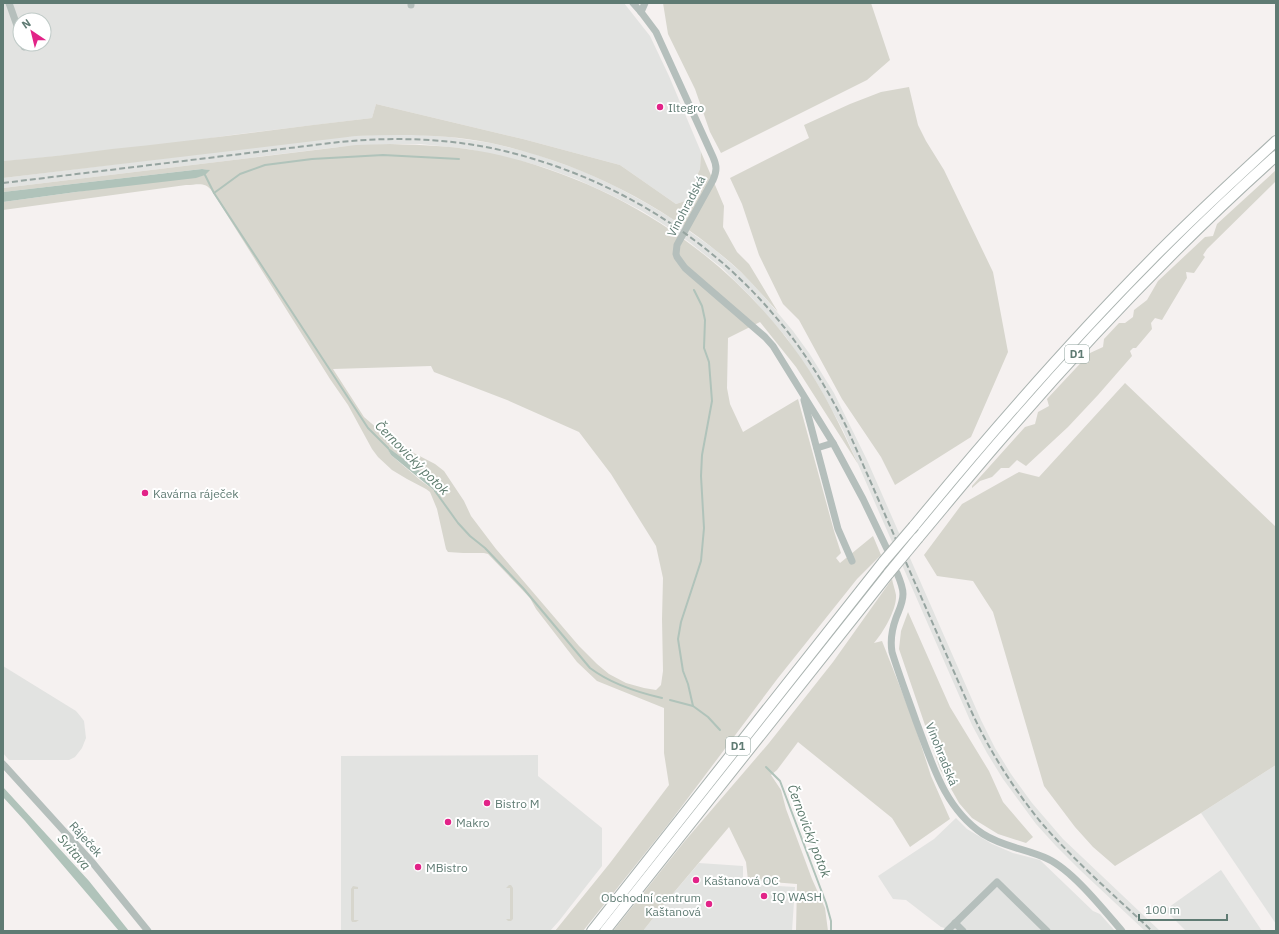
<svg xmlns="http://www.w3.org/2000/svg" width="1279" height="934" font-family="'IBM Plex Sans',sans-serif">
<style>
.built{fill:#e2e3e1;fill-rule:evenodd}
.green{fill:#d7d6cd;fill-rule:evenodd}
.water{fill:#b0c3ba}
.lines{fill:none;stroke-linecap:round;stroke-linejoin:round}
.stream{stroke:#b0c3ba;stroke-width:2}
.highway-casing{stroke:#aab3b0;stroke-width:12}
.minor{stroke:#b5bfbc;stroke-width:7}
.highway{stroke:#fff;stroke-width:10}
.rail{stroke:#96a4a0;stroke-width:2;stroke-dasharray:6 3;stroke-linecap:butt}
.highway-bridge-casing{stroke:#aab3b0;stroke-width:12;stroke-linecap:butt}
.highway-bridge{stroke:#fff;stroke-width:10}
.poi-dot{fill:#e22388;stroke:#fff;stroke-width:1.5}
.labels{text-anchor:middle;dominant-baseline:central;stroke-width:4;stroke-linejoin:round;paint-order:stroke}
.shield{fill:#fff;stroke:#8fa39d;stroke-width:1}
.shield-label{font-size:11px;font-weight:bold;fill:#5f7b73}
.poi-label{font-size:12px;fill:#5f7b73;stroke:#fff;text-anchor:start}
.street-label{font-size:12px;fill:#5f7b73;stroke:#fff}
.water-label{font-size:13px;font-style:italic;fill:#5a786a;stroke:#fff}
</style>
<rect width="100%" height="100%" fill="#f5f1f0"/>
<g class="built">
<path d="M3 3H624L650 36 669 76 701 152 700 169 685 201 676 204 620 165 523 139 376 104 372 118 232 135 184 142 31 159 3 161ZM20 20H44V44H20Z"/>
<path d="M390 134 421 135 449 137 491 143 532 153 580 170 613 185 646 203 671 218 714 249 742 273 761 293 793 331 809 353 834 393 867 460 981 720 995 748 1011 774 1032 803 1063 839 1160 931H1145L1080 870 1056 846 1036 824 1003 779 987 753 972 725 858 464 843 430 817 383 786 337 753 299 722 268 689 242 666 226 642 211 609 194 576 179 546 168 529 163 468 149 420 144H390L339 147 3 188V178L338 137Z"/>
<path d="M3 666 76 711 81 717 84 721 86 738 82 748 75 757 69 760H9L3 753Z"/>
<path d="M538 755V776L602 828V866L559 921 550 931H341V756Z"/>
<path d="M1276 765V924L1201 813Z"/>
<path d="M956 818 967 829 992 844 1013 853 1040 860 1093 911 1100 914 1115 931H951L952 930 941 927 906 900 893 899 878 876 934 839Z"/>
<path d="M699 863 743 866V884L795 887 792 931H643L665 903Z"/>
<path d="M1221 870 1262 931H1186L1165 910Z"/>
</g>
<g class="green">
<path d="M663 3H871L890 60 867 80 721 153 710 132 695 89 668 34Z"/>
<path d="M909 87 918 125 926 141 944 170 993 272 1008 352 971 437 895 485 881 457 842 399 799 320 783 304 759 255 742 204 730 178 809 138 804 125 850 104 881 92Z"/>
<path d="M376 104 523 139 620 165 676 204 685 201 700 169 701 152 724 206 723 227 737 252 749 264 778 312C766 299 754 285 741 272 671 208 584 163 491 143 447 134 401 134 356 136L3 178V161C40 158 76 154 112 149 199 140 285 128 372 118Z"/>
<path d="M390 144C424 145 457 146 490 153 615 180 728 253 801 358 824 391 841 427 858 464L796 367 760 322 728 338 727 388 730 404 743 432 798 399 834 531 841 553 836 558 840 563 873 536 881 555 857 579 778 678 670 822 583 931H555L610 863 669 785 664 753V708L597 681 577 662 536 609 530 598 488 554 484 553H463L448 552 446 549 437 509 430 492 426 489 407 479 392 470 378 457 372 449 348 405 330 379 212 191C205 181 197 185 186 185L3 210V202L76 192 209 170 202 169 3 192V188L307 151 356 145ZM431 366 434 372 507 400 579 432 611 474 656 546 663 578 662 619 663 671 661 685 656 690 644 688 626 683 609 674 597 664 579 646 496 549 471 516 464 501 444 471 435 464 408 450 378 429 364 417 333 369ZM387 447 424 474 435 491 420 480 391 455Z"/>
<path d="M1276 170V181L1207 249 1203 255 1205 257 1194 273 1186 272 1187 278 1162 320 1155 318 1151 323 1152 329 1136 348H1133L1130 351 1132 356 1098 395 1068 427 1026 466 1017 460 1009 468H1001L992 477 980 481 972 488V486L1025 427 1035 424 1038 412 1049 406 1047 399 1090 353 1103 347 1104 339 1119 323H1125L1133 317 1134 310 1147 300 1158 281 1205 237 1213 236 1217 224Z"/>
<path d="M1125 383 1276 527V765L1201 813 1115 866 1093 847 1075 827 1044 786 993 612 973 581 937 576 924 555 962 504 1019 472 1039 477Z"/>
<path d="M892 579C893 584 895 590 896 595 897 609 883 633 874 643L882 641 913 720 931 776 950 819 910 847 892 818 798 742 777 770 771 775 781 790 786 809 812 879 825 908 828 931H796L797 884 748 880 746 862 729 827 665 903 643 931H613L684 842 769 743 833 662Z"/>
<path d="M908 612 950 707 989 771 1003 802 1033 837 1026 843 998 834 972 818 959 803 940 769 899 649 901 631Z"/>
<path d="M509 885H511L513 888V919L511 921H508L506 919H510V888H506Z"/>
<path d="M353 886 358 887V889H354V920H359L356 922H352L351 920V889Z"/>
</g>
<g class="water">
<path d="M202 169 210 170 205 175 196 178 76 192 3 202V192Z"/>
<path d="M386 446 424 474 436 492 391 455Z"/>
<path d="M3 787 89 881 129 931H119L25 821 3 797Z"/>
</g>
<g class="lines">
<g class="stream">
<path d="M205 175 214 193 368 428 388 448"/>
<path d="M214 193 240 174 265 165 312 159 383 155 459 159"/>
<path d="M435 491 458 523 470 536 485 548 523 588 590 668C611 684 636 692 662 698"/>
<path d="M670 700 693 706 708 717 720 730"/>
<path d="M693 706 688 684 683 671 678 639 681 622 701 561 704 528 701 476 702 455 712 401 709 362 704 348 705 320 702 306 694 290"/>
<path d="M766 767 780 781 826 903 831 921V931"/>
</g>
<g class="highway-casing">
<g id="highway">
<path d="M914 526C989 435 1067 345 1151 260 1191 219 1234 180 1276 141"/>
<path d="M918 538C949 501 979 464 1010 429 1093 333 1182 240 1276 156"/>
<path d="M592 931 884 561"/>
<path d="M605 931 889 573"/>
</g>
</g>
<g class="minor">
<path d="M9 3 20 34"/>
<path d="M633 3 641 12 656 32 713 157C717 166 717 171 713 180L677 245 676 254 677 257 685 268 765 337 773 346 833 443 863 499 887 549"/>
<path d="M411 5V3"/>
<path d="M641 12 645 3"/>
<path d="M23 44 24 47"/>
<path d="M804 400 838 529 852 561"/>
<path d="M817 448 833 443"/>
<path d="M897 573C900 580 903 587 903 594 903 603 899 610 896 618 892 629 890 640 892 652 899 675 908 698 916 721 932 763 944 808 983 834 1003 847 1027 849 1048 859 1073 871 1103 909 1122 931"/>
<path d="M3 764 92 862 148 931"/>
<path d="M955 923 963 931"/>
<path d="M947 931 997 882 1047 931"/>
</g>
<use href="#highway" class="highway"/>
<path class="rail" d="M3 183 339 142C389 137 441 138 491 148 600 171 702 230 774 315 804 350 827 388 847 428L969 706C987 747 1011 785 1039 820 1073 860 1114 895 1152 931"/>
<g class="highway-bridge-casing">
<g id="highway-bridge">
<path d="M884 561 914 526"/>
<path d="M889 573 918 538"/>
</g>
</g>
<use href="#highway-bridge" class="highway-bridge"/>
</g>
<g class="poi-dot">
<circle cx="660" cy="107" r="4"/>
<circle cx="145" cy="493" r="4"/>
<circle cx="487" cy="803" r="4"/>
<circle cx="448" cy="822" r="4"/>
<circle cx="418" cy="867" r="4"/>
<circle cx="696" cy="880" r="4"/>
<circle cx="764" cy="896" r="4"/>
<circle cx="709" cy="904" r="4"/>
</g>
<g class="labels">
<g class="shield">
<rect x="1065" y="345" width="24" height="18" rx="3"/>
<rect x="726" y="737" width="24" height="18" rx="3"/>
</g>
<g class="shield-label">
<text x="1077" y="354">D1</text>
<text x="738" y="746">D1</text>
</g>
<g class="poi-label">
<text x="668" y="107">Iltegro</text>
<text x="153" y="493">Kavárna ráječek</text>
<text x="495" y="803">Bistro M</text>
<text x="456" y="822">Makro</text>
<text x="426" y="867">MBistro</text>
<text x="704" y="880">Kaštanová OC</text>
<text x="772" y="896">IQ WASH</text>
<text x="701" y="897" text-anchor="end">Obchodní centrum<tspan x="701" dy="14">Kaštanová</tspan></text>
</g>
<g class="street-label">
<text transform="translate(686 206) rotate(-62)">Vinohradská</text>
<text transform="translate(942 754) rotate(68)">Vinohradská</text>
<text transform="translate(86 839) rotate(48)">Ráječek</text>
</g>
<g class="water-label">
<text transform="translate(412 458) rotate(45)">Černovický potok</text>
<text transform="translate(809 831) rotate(69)">Černovický potok</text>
<text transform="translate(74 852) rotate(49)">Svitava</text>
</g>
</g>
<rect width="1279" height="934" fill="none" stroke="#5f7b73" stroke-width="8"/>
<g transform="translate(32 32) rotate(325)"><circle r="19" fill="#ffffff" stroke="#bfcac7"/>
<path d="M0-3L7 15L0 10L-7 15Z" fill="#e22388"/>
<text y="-6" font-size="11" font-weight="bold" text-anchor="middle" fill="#5f7b73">N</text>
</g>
<path d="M1139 914v6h88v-6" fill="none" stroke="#5f7b73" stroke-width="2"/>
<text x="1145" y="914" font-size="12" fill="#5f7b73" stroke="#ffffff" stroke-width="3" paint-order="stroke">100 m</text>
</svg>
